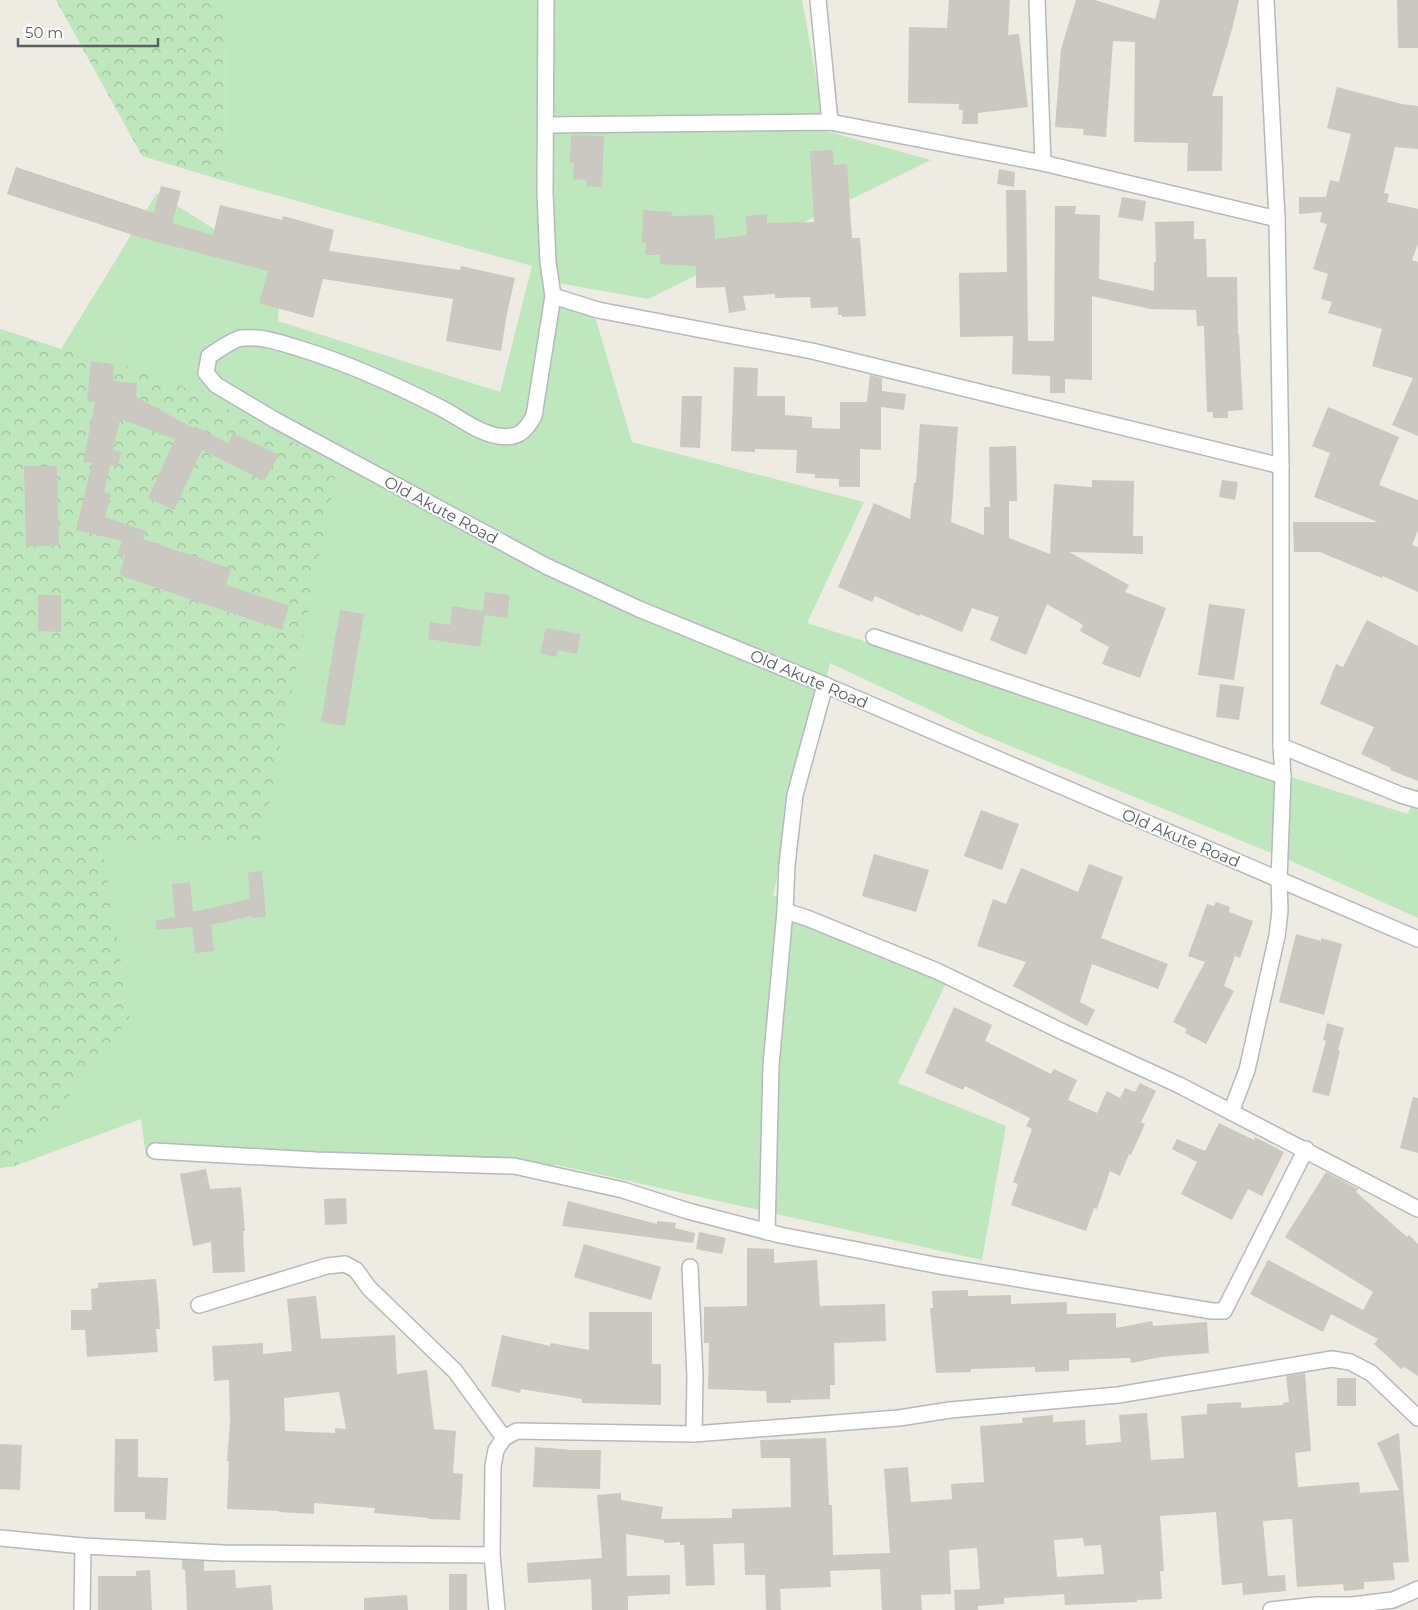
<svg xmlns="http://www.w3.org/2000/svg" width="1418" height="1610" font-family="Montserrat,sans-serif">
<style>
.green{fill:#bfe7bd}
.forest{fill:url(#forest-crowns)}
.building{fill:#cbc7c1;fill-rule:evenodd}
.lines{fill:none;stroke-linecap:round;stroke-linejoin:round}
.minor-casing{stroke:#b5b9bd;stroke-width:18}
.minor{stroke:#fff;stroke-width:15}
.labels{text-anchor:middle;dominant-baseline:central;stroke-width:4;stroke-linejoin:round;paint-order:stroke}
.street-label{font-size:16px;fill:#5a5f64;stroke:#fff}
</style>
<defs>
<pattern id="forest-crowns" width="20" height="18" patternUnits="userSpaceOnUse" patternTransform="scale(1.25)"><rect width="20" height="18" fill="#bfe7bd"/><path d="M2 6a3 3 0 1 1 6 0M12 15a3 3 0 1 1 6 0" fill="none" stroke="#9ebe9d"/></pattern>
</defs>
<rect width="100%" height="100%" fill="#eeebe2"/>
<path class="green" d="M226 0H802L826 131 931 160 648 299 552 282 596 320 632 442 864 502 807 623 1408 814 1418 787V918L1291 861 981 734 830 663 773 895 948 979 898 1083 1006 1126 982 1260 557 1165 146 1157 141 1119 15 1166 0 1168V329L61 349 157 193 281 271 278 321 500 392 532 266 225 181Z"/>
<g class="forest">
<path d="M56 0H226L225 181 142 156Z"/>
<path d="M0 329 61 349 157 374 338 465 261 842H101L130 1017 15 1166 0 1168Z"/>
</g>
<g class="building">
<path d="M949 0H1010L1008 35 1019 34 1028 107 978 113V124H962L963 110H959V104L908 103 909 27 947 28Z"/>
<path d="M1076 0H1095L1155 19 1160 0H1239L1231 33 1212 96H1223L1222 171H1187L1188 143 1134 142 1135 42 1113 41 1106 137 1083 135 1084 129 1055 127 1061 49Z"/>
<path d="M1397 0H1418V48H1398Z"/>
<path d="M1337 87 1402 104 1418 106V149L1395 147 1384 193 1389 194 1387 202 1418 209V244L1412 260 1418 262V436L1392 425 1413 378 1372 366 1382 329 1328 313 1332 302 1321 299 1328 274 1313 269 1327 224 1320 222 1322 212 1299 214V197H1326L1330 180 1339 182 1351 134 1327 128Z"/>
<path d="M571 135 604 136 602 187 586 186 587 180 573 179 574 163H570Z"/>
<path d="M833 150 834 165 847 164 852 238H860L866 316 842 317V315H838V307L811 308 810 297 775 298V294L743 296 746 310 729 313 725 287 696 288V266L660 264V255H645L646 243H642L643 210 672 212 671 216 714 215 715 239 747 235 746 216 767 214V223L814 222 810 151Z"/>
<path d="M16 167 154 213 161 186 181 191 172 223 213 235 220 205 282 220 283 216 334 230 329 251 460 270 461 266 515 278 507 313 501 351 446 341 453 299 323 279 313 318 259 303 268 271 142 238 7 194Z"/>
<path d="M999 169 1015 172 1014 187 997 184Z"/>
<path d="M1006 190H1026L1028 341H1054L1055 206H1076L1075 214 1100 215 1099 279 1154 291V262H1156L1155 222 1194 221V239H1206L1207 277H1237L1238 334H1239L1243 410 1228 411V418H1213V412H1207L1204 326H1197L1196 310 1150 309 1092 296V380L1065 379V393H1050V376L1012 374 1013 336 960 337 959 273 1007 272Z"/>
<path d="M1122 197 1146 201 1143 221 1118 217Z"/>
<path d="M91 361 114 365 113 381 137 383 136 397 193 428 194 426 228 443 233 433 279 455 264 481 202 450 174 510 148 498 175 439 120 419 113 450 121 452 118 467 110 465 104 492 111 494 105 517 146 531 143 539 231 569 226 585 289 606 282 630 119 575 125 556 118 553 122 541 76 530 92 463 83 462 95 402 87 401Z"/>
<path d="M734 367 758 368 757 396H785V415L812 417V428L840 429V402H867L870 375 882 378V391L906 394 904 410 881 407V450L860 449V487H839V479L815 478V474L796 473 797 450 755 449V452L731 451Z"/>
<path d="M682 396H702L700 448 680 447Z"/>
<path d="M1328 407 1399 437 1379 485 1418 500V530L1412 545 1418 547V592L1383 576 1382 578 1320 552H1294L1293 522H1378L1314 497 1330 453 1312 446Z"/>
<path d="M920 424 958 427 951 522 984 535V507H990L989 447 1016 446 1017 501H1009V538L1050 554 1054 484 1092 487V480L1134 481 1133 536H1143V554L1069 552 1129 585 1125 592 1166 608 1140 678 1102 664 1109 647 1080 631 1083 625 1047 604 1026 655 990 640 999 617 972 608 962 632 920 614 919 616 875 596 872 602 838 587 874 503 910 519 914 483H916Z"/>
<path d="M24 466H57L59 546H26Z"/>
<path d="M1222 480 1238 482 1235 500 1219 497Z"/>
<path d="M485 592 510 595 507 618 485 615 480 647 428 639 430 622 450 625 452 606 483 611Z"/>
<path d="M38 595H61V632L38 631Z"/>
<path d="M1209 604 1245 609 1234 680 1198 675Z"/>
<path d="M340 610 364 614 345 726 321 722Z"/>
<path d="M1367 620 1418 646V781L1390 770 1391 768 1361 754 1374 727 1320 704 1336 664 1343 667Z"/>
<path d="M546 628 581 634 577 654 558 650 556 657 540 653Z"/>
<path d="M1220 684 1244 687 1239 720 1216 717Z"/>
<path d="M981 810 1019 824 1002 870 964 856Z"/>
<path d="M874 854 929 870 916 912 862 896Z"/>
<path d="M1089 864 1123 877 1101 938 1168 964 1158 989 1092 964 1080 1002 1095 1010 1087 1026 1013 986 1026 962 977 946 993 899 1006 904 1021 868 1078 892Z"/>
<path d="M262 871 266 917 252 918V916L211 925 214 951 195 953 192 927 157 930 155 921 175 917 172 884 190 882 193 912 250 899 248 872Z"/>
<path d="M1216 902 1230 907 1229 912 1253 921 1240 958 1235 956 1224 986 1234 991 1206 1044 1185 1033 1187 1029 1173 1022 1205 962 1188 956 1207 904 1214 906Z"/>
<path d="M1296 934 1321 941V938L1342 944 1324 1015 1279 1002Z"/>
<path d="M954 1007 992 1025 985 1041 1051 1074 1054 1069 1077 1080 1068 1100 1097 1113 1107 1091 1120 1098 1125 1088 1135 1092 1140 1083 1156 1091 1141 1122 1145 1124 1131 1155 1129 1154 1120 1176 1110 1171 1097 1209 1094 1208 1086 1231 1011 1205 1018 1184 1013 1182 1032 1129 1026 1126 1030 1118 965 1086 963 1090 925 1073Z"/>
<path d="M1327 1023 1344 1028 1338 1050 1340 1051 1329 1096 1312 1092 1326 1041 1323 1040Z"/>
<path d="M1413 1097 1418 1098V1153L1400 1148Z"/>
<path d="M1219 1123 1254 1140 1255 1137 1284 1152 1262 1196 1248 1189 1232 1220 1181 1194 1197 1162 1172 1149 1177 1139 1205 1151Z"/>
<path d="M206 1169 210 1189 241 1187 245 1231H243L245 1272 213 1273 211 1242 193 1246 180 1174Z"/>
<path d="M1326 1172 1358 1189 1356 1192 1407 1237 1409 1235 1418 1244V1376L1404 1367 1401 1369 1374 1344 1378 1339 1331 1314 1323 1332 1250 1294 1268 1260 1363 1310 1373 1292 1285 1237Z"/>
<path d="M346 1198 347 1224 325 1225 324 1199Z"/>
<path d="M568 1201 657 1224V1221L676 1223 675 1228 695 1233 693 1243 562 1226Z"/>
<path d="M699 1232 726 1238 722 1254 696 1249Z"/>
<path d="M584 1244 661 1267 651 1300 574 1277Z"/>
<path d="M747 1248 774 1249V1263L817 1260 820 1306 885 1304 886 1341 834 1343 835 1385H830V1399L791 1400V1403H767L766 1391 708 1389 709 1343H704V1307L747 1306Z"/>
<path d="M156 1279 159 1309 160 1329H156L158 1352 87 1357 85 1330H71V1310H92L91 1289 98 1288V1283Z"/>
<path d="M968 1290V1296L1011 1295V1304L1067 1302V1314L1116 1313V1328L1152 1321 1153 1326 1207 1322 1209 1353 1161 1357 1131 1363 1130 1358 1069 1360V1371L1035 1372V1367L971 1369V1372L936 1373 930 1308H933L932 1291Z"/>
<path d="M316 1296 321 1339 395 1335 397 1374 427 1370 434 1429 456 1431 453 1473 463 1474 460 1520 428 1519 429 1518 374 1513 375 1508 314 1503V1514L279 1512V1511L227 1509 229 1461H227L230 1422 229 1380 214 1381 212 1346 263 1343V1354L292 1351 287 1299ZM339 1392 346 1429 335 1428V1433L285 1431 284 1398Z"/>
<path d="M589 1312H652V1364H661V1405L582 1403V1399L521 1389 520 1393 491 1386 502 1335 550 1346 551 1343 589 1350Z"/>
<path d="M1305 1373 1311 1451 1295 1453 1298 1487 1359 1482 1360 1493 1399 1490 1377 1443 1399 1433 1409 1562 1393 1563 1395 1580 1364 1582V1589L1344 1591 1343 1584 1297 1587 1292 1519 1263 1521 1268 1576 1285 1575 1286 1591 1243 1595 1242 1583 1222 1585 1216 1512 1160 1516 1164 1571H1160L1162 1599 1137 1600V1602L1065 1605 1064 1594 1004 1598V1604L978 1606V1610H955L954 1590 980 1589 977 1548 949 1550 951 1594 921 1595 922 1610H882L880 1569 830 1571 831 1587 780 1589 781 1610H766L765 1575H745L744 1543 713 1544 715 1585 686 1586 684 1545H680V1542L664 1543V1540L626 1534 627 1576 670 1575V1594L628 1596V1610H592L591 1579 528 1583 527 1563 602 1558 597 1495 621 1493V1500L663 1507 661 1519 732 1518V1509L791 1507 790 1458H761L760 1440 826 1438 829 1505H832L833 1555 890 1553 884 1469 908 1467 911 1502 952 1499 951 1484 984 1482 980 1426 1023 1423 1022 1418 1053 1415V1422L1085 1420 1086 1445 1121 1442 1119 1415 1147 1413 1151 1460 1184 1458 1181 1416 1207 1414V1404L1241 1402V1408L1283 1405V1403L1289 1402 1286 1376ZM1083 1538 1084 1546 1101 1545 1104 1574 1057 1577 1054 1540Z"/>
<rect x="1337" y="1378" width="19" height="28"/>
<path d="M115 1439H138V1477L168 1478 166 1520 145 1519V1512H114Z"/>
<path d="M0 1444 22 1445 20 1490 0 1489Z"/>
<path d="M535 1447 573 1450H601L600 1489 533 1487Z"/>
<path d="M182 1560 204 1561V1571L235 1570 236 1588 271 1585 273 1610H187L185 1570 182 1569Z"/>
<path d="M150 1570 152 1610H98V1576H136V1571Z"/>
<rect x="449" y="1574" width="18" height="36"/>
<path d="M407 1595 408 1610H364V1598Z"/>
</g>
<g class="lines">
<g class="minor-casing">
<g id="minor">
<path d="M546 0 545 193 548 262 553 296 534 416C525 432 518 439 498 436 477 432 460 418 441 408 396 385 350 364 301 349 282 343 262 336 242 338 233 339 217 351 209 356L206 373 216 385 275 420 546 566 639 609 825 685 1418 939"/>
<path d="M818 0 830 122"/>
<path d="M1037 0 1043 163"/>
<path d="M546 125 830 122 1043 163 1277 219"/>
<path d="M553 296 598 310 812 351 1281 466"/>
<path d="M874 637 1283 776"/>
<path d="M825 685 795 795 787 865 785 911 807 918 937 971 1063 1032 1179 1085 1418 1209"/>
<path d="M1281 746 1401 795 1418 800"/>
<path d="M1231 1112 1247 1070 1277 936 1280 911 1279 880 1283 776 1281 746V466L1277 219 1266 0"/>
<path d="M155 1151 316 1160 514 1166 623 1190 688 1211 780 1235 940 1266 1212 1311H1224L1306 1149"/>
<path d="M767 1232 771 1065 785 911"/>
<path d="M690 1267 695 1376 694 1434"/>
<path d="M199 1305 327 1266 345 1264 356 1270 369 1288 455 1371 504 1438"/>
<path d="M0 1538 83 1546 223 1553 492 1555"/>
<path d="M82 1610 83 1546"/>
<path d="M497 1610 492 1555 493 1466 496 1450 504 1438 517 1431 694 1434 899 1418 950 1410 1118 1395 1332 1359 1350 1362 1371 1373 1418 1418"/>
<path d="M1271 1610 1316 1605H1352L1393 1600 1418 1589"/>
</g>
</g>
<use href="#minor" class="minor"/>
</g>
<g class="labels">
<g class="street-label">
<text transform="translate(441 510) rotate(28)">Old Akute Road</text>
<text transform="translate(809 679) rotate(23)">Old Akute Road</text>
<text transform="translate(1181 838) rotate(23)">Old Akute Road</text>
</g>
</g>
<path d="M18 38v8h140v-8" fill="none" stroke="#5a5f64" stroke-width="2.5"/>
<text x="25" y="38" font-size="15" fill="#5a5f64" stroke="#ffffff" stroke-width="4" paint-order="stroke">50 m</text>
</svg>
